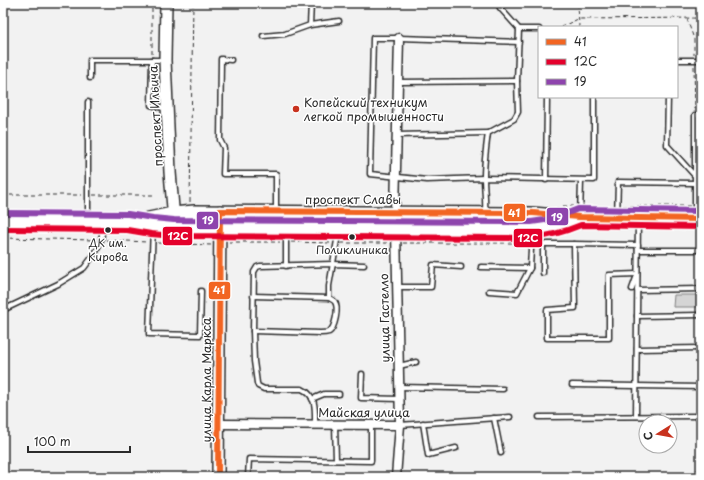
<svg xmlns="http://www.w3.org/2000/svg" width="704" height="480" font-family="'Playpen Sans',sans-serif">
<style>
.green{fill:#d5d5d5;stroke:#808080}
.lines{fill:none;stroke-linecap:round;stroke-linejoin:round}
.lane-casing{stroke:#2b2b2b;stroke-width:7}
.street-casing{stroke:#2b2b2b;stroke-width:11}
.secondary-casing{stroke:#2b2b2b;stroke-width:14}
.path{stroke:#2b2b2b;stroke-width:1;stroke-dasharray:4 3;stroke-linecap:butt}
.lane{stroke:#fff;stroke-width:4}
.street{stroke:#fff;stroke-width:8}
.secondary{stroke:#fff;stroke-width:11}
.bus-1-casing{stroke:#fff;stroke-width:9}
.bus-2-casing{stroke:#fff;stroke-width:9}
.bus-3-casing{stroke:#fff;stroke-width:9}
.bus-1{stroke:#f26522;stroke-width:6}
.bus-2{stroke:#e4002b;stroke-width:6}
.bus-3{stroke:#8e44ad;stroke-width:6}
.poi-dot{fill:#c8321e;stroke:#fff;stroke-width:1.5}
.bus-dot{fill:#2b2b2b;stroke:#fff;stroke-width:1.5}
.labels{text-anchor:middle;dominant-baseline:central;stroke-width:3;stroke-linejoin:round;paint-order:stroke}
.bus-label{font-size:11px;fill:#2b2b2b;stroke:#fff}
.poi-label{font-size:12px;fill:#2b2b2b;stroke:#fff;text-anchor:start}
.street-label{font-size:12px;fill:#2b2b2b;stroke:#fff}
.line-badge{stroke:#fff;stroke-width:1.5}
.badge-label{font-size:11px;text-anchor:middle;font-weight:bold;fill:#fff}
</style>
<rect width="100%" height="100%" fill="#f2f2f2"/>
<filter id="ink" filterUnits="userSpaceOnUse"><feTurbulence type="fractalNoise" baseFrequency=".025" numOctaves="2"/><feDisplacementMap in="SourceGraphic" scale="8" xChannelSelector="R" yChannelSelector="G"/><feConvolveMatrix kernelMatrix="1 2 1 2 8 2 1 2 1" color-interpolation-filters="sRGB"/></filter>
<g filter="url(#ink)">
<g class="green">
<path d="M237 214H336V223L237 222Z"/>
<rect x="345" y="215" width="46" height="8"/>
<path d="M407 215 477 216V223H407Z"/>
<rect x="491" y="217" width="33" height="7"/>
<path d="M674 295H699L698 307H673Z"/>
</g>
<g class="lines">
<g class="lane-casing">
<g id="lane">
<path d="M310 25 339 21"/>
<path d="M519 29H539"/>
<path d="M263 36 285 34 310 25 311 3"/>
<path d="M519 42 399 38H373L370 174 427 180 484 178 594 180V97"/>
<path d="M152 60 151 105 167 109"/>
<path d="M231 60 221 59 220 140 224 148 223 174H276V211"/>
<path d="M677 60H701"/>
<path d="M90 78V60H165"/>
<path d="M398 82 517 81"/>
<path d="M668 97 667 145 695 176 701 173"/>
<path d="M397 135 488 133"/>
<path d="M546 180 547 97"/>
<path d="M485 212C486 201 484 189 484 177 484 163 486 148 488 133L514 119 518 112 517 81 519 29 500 8 498 3"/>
<path d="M580 217 581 181"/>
<path d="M617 217 618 182 695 183"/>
<path d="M695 218V115H701"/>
<path d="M88 222V102"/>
<path d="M153 227 149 334 200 335 201 291"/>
<path d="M638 250H701"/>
<path d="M286 266V229"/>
<path d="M481 267 530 268"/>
<path d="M543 273V244H574"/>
<path d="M637 274 609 275V338H547V310L575 308 574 244 638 245"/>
<path d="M397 287H431L433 265 461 267"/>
<path d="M632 289 636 278"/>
<path d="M637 290 701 289"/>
<path d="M489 291 517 293 530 268 532 230"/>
<path d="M253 296 329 298C331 299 334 300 335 302 339 308 335 328 329 332 326 333 323 333 320 333L253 331"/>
<path d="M329 298V286L339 229"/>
<path d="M3 310 58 284 84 268 96 252 101 240 104 223"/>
<path d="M637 316 701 315"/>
<path d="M637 349 701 348"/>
<path d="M399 366 416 362"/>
<path d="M362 374 361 398 399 399"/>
<path d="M572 385 701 387"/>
<path d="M399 387 503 389"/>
<path d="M312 399 324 394H339"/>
<path d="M636 416 638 218"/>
<path d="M539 417 701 416"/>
<path d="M494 418 501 453"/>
<path d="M423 423 428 455 456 448"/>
<path d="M315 425C315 410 317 396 302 389H264L258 386 257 383 254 361 253 331 254 272 257 267 260 266 333 264 364 265"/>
<path d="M335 425 336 460"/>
<path d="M400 425 510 417"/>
<path d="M248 477 249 459 371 461V425"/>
</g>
</g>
<g class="street-casing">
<g id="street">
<path d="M395 212 399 38"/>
<path d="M396 229 400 425 396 477"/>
<path d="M218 424 400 425"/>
<path d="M692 477 701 475"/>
</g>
</g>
<g class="secondary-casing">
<g id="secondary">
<path d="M166 3 165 60 170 172 174 220"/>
<path d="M3 221 128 222 152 226 174 228 532 230C549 228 563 224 579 217"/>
<path d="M134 221 173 213 194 211 533 213 579 217H617L701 219"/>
<path d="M218 477 220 211"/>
</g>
</g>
<g class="path">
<path d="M578 3 579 27"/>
<path d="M687 19 694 39V55"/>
<path d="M561 27 578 19 701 18"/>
<path d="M152 54V3"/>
<path d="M694 66 695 109"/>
<path d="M3 195H82"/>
<path d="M93 195H153"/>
<path d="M190 202 193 3"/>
<path d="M563 206H576"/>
<path d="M587 206H612"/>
<path d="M623 206H690"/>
<path d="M3 238 95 240"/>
<path d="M106 240 147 242"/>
<path d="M229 242H280"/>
<path d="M291 242 330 243"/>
<path d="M158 243 211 245"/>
<path d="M341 243H388"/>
<path d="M403 243H526"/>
</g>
<use href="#lane" class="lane"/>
<use href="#street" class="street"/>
<use href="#secondary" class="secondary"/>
<g class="bus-1-casing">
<path id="bus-1" d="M218 477 220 211 533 213 579 217 701 219"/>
</g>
<g class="bus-2-casing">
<path id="bus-2" d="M3 229 127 230 151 234 174 236 532 238C550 236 564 232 581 225L701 227"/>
</g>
<g class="bus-3-casing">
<path id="bus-3" d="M3 213 128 214 153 218 174 220 531 222 545 220 560 216 578 209 701 211"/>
</g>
<use href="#bus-1" class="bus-1"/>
<use href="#bus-2" class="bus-2"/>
<use href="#bus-3" class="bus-3"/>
</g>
</g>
<circle class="poi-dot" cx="296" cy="109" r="4"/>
<g class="bus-dot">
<circle cx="108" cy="230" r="3.5"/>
<circle cx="352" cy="237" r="3.5"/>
</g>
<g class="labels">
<g class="bus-label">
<text x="108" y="242">ДК им.<tspan x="108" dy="14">Кирова</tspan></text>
<text x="352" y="249">Поликлиника</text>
</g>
<g class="poi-label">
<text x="304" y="102">Копейский техникум<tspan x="304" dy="14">легкой промышенности</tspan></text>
</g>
<g class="street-label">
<text transform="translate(155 116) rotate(-93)">проспект Ильича</text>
<text x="353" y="199">проспект Славы</text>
<text transform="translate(384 318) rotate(-91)">улица Гастелло</text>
<text transform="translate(206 380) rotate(-90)">улица Карла Маркса</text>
<text x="364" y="412">Майская улица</text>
</g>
</g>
<g class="line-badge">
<rect x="503" y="203" width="23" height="19" rx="4" fill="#f26522"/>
<rect x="546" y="207" width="23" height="19" rx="4" fill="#8e44ad"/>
<rect x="196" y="211" width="23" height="19" rx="4" fill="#8e44ad"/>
<rect x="162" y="226" width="31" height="20" rx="4" fill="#e4002b"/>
<rect x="513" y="228" width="30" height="20" rx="4" fill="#e4002b"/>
<rect x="208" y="281" width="23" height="19" rx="4" fill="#f26522"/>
</g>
<g class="badge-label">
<text x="514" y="217">41</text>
<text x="557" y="221">19</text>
<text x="208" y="224">19</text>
<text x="178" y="240">12С</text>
<text x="528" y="242">12С</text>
<text x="219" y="294">41</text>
</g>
<rect width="704" height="480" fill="none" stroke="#fff" stroke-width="16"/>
<rect x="8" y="8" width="688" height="464" fill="none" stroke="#2b2b2b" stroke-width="1.5" filter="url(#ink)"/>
<rect x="538" y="26" width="140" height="72" fill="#ffffff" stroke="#aaaaaa"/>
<rect x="546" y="39" width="20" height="6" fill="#f26522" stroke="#aaaaaa"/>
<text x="574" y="46" font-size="12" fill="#2b2b2b">41</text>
<rect x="546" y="59" width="20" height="6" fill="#e4002b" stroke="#aaaaaa"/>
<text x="574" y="66" font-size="12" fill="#2b2b2b">12С</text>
<rect x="546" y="79" width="20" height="6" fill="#8e44ad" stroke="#aaaaaa"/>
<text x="574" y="86" font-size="12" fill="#2b2b2b">19</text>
<g transform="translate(658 434) rotate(259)"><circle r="19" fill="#ffffff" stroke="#aaaaaa"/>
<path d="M0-3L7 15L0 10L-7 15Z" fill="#c8321e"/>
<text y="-6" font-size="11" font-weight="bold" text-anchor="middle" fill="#2b2b2b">С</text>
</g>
<path d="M28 446v6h102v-6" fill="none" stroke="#2b2b2b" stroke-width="2"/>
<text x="34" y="446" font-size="12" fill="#2b2b2b" stroke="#ffffff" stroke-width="3" paint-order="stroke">100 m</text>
</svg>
